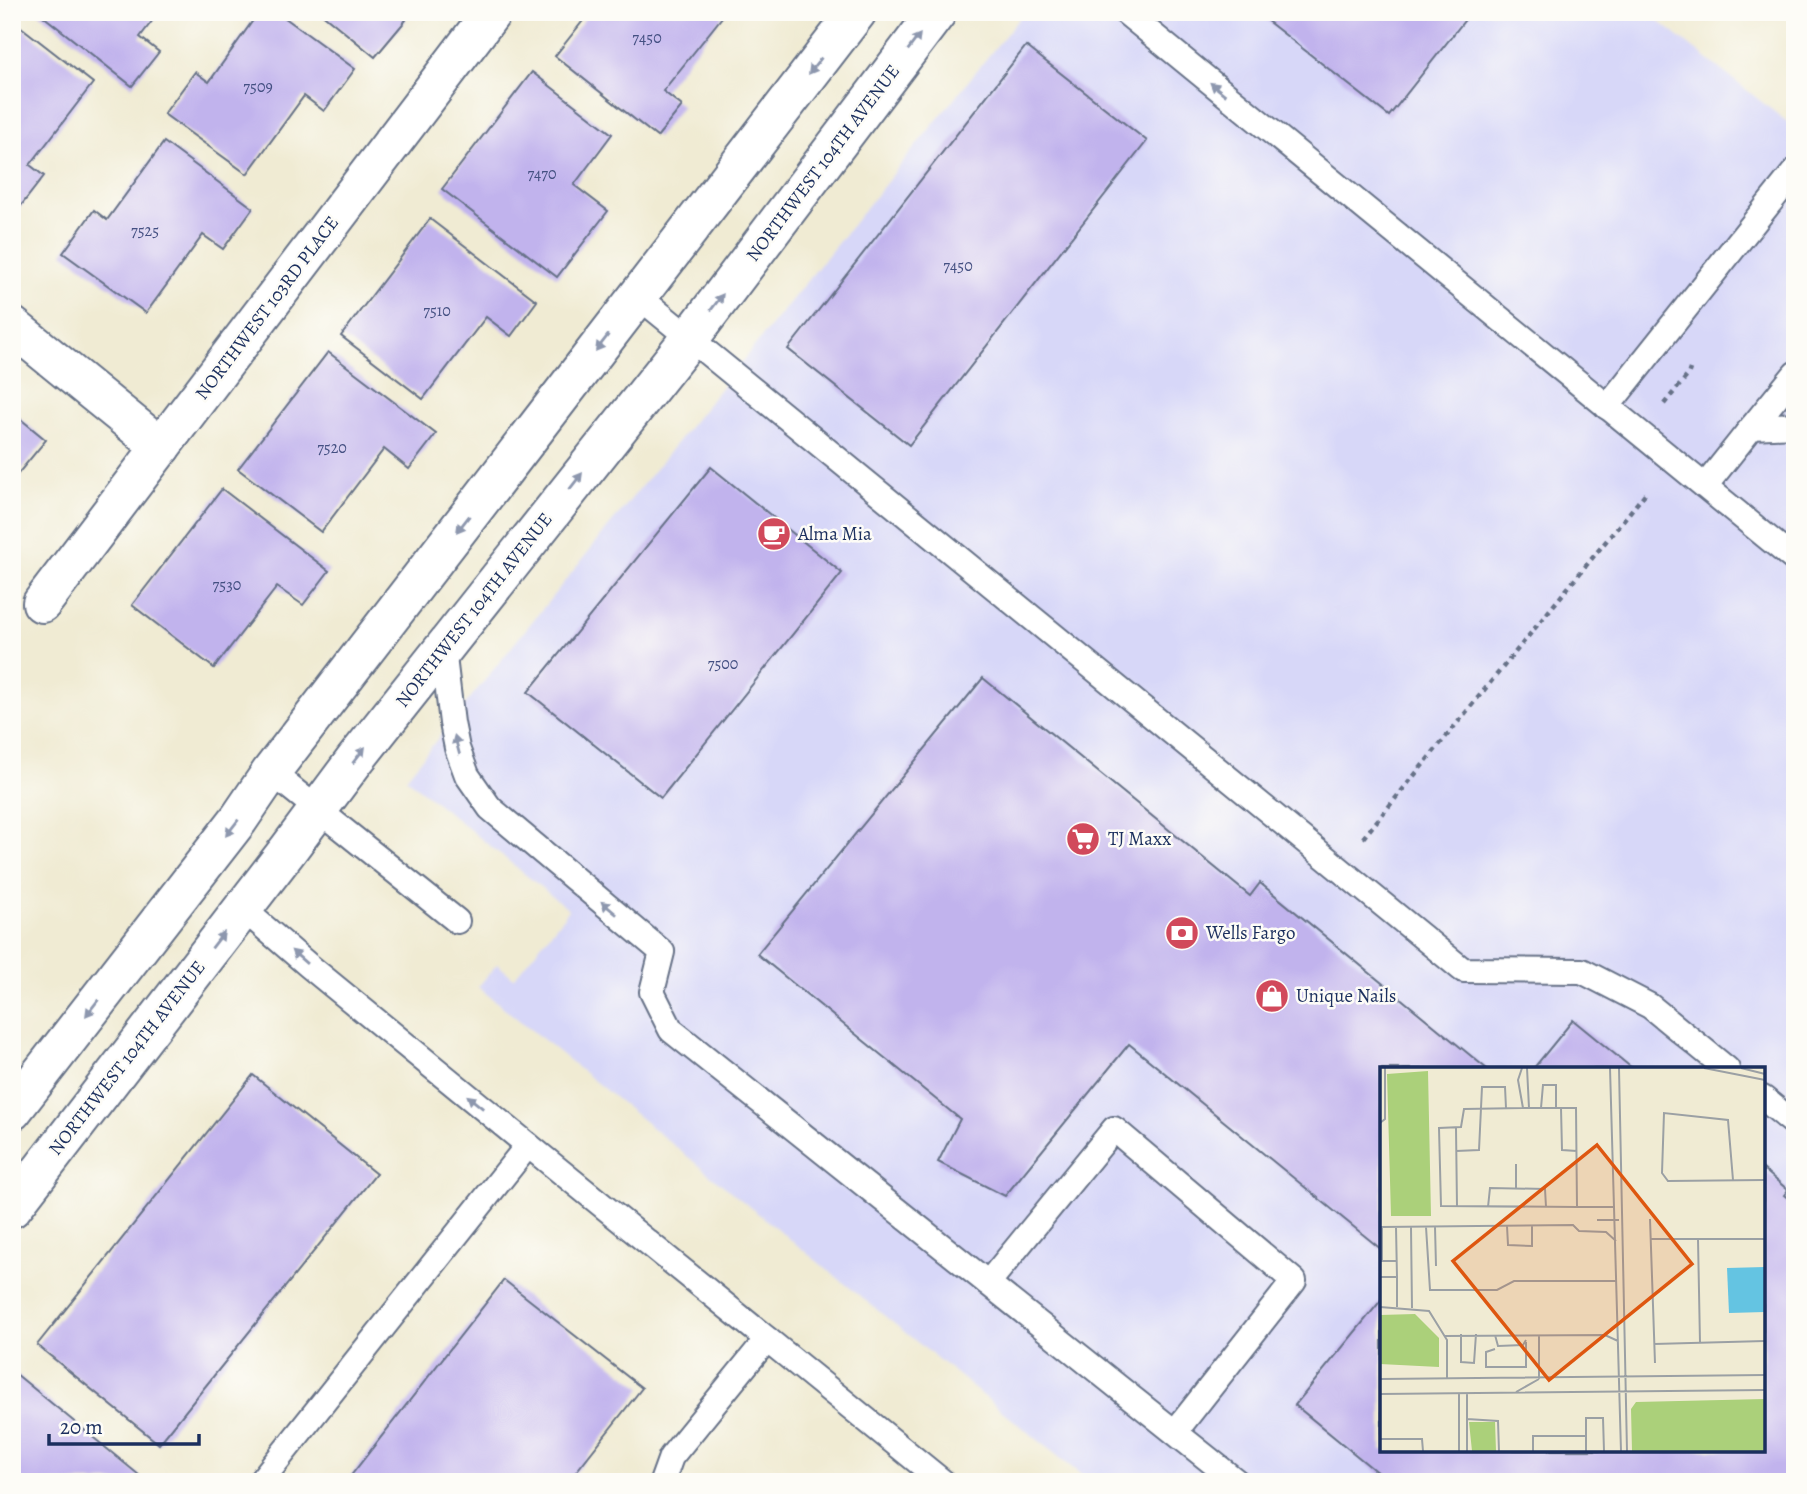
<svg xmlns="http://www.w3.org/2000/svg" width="1807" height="1494" font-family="Alegreya,serif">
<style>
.built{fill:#d7d7f8;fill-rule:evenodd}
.building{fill:#c1b3ed}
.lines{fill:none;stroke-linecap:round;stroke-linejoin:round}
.service-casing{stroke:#667187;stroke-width:28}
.minor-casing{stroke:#667187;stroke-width:42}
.tertiary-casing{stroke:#667187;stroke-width:42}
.path{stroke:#667187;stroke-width:4.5;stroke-dasharray:5 5;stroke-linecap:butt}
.service{stroke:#fff;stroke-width:24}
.minor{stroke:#fff;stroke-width:38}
.tertiary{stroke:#fff;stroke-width:38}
.oneway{fill:#8d97ae}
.labels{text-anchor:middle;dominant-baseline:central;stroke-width:5;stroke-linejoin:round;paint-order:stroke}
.number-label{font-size:16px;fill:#445082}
.street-label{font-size:19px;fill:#1b2f5e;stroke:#fdfcf7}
.poi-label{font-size:19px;fill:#1b2f5e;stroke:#fdfcf7;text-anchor:start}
.inset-road{fill:none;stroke:#9ba0a4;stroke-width:2}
.view{fill:#de5710;fill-opacity:0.15;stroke:#de5710;stroke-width:3.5}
.inset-edge{fill:none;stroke:#1b2f5e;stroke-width:3.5}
</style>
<rect width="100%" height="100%" fill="#fdfcf7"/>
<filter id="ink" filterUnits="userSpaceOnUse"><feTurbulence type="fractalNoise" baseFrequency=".0143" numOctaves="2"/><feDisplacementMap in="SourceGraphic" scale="14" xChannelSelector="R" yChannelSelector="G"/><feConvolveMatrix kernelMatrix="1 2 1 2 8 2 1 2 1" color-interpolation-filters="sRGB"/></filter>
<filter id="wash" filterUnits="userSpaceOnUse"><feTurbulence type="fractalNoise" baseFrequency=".00686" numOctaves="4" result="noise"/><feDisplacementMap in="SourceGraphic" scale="28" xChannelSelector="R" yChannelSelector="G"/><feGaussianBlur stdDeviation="1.57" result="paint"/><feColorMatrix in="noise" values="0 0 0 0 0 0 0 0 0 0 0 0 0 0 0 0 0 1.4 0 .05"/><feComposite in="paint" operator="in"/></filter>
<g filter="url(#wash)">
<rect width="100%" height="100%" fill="#f0ebd3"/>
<path class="built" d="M1024 12H1647L1795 128V1482H1090L478 987 497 964 514 978 569 910 406 778ZM1382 1069H1763V1450H1382Z"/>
<g id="blocks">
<g class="building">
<path d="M38 12H159L140 37 159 52 132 86Z"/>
<path d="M259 12H277L355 69 324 111 304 96 247 174 164 114 195 72 209 82Z"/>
<path d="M320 12H397L406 20 375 57Z"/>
<path d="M590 12H726L663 91 682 106 657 137 555 56Z"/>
<path d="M1256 12H1471L1389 116Z"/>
<path d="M12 20 93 83 30 165 44 176 16 212 12 209Z"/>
<path d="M1026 46 1147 141 909 445 788 349Z"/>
<path d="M532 72 612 134 574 185 608 211 557 277 442 189Z"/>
<path d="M164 142 253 208 223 249 203 235 146 313 63 253 94 210 107 220Z"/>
<path d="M430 219 537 301 511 336 486 317 423 399 341 336Z"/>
<path d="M328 352 436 434 409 469 384 449 321 532 238 469Z"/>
<path d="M12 412 46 440 12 481Z"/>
<path d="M711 467 842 573 661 798 528 692Z"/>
<path d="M222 489 329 571 303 605 277 587 214 668 132 605Z"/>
<path d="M983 678 1250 896 1260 883 1487 1069H1382V1250L1129 1044 1005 1196 938 1162 960 1119 757 954Z"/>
<path d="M1573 1020 1633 1069H1533Z"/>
<path d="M253 1075 376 1174 159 1444 37 1345Z"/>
<path d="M1763 1169 1788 1190 1784 1195 1795 1204V1482H1389L1295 1405 1382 1299V1450H1763Z"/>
<path d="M504 1280 642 1388 568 1482H346Z"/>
<path d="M16 1374 139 1475 133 1482H12V1379Z"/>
</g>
</g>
</g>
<g filter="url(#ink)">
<use href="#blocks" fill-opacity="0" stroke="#667187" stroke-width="2"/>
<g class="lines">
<g class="service-casing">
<g id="service">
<path d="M1125 12 1795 560"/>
<path d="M638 296 1463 970 1582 971 1650 1006 1727 1069"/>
<path d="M1607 407 1795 171"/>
<path d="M1752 427 1795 374"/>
<path d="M1705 486 1752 427 1795 425"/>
<path d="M443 649 452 723 457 748 467 775 490 808 662 952 652 992 671 1030 1237 1482"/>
<path d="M271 772 457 921"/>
<path d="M242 908 308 965 528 1145"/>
<path d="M1763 1098 1795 1124"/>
<path d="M988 1283 1114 1129 1294 1281 1175 1432"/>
<path d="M260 1482 528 1145 943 1482"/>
<path d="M662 1482 671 1457 767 1339"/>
</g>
</g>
<g class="minor-casing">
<g id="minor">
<path d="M12 326 161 447"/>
<path d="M42 603 492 12"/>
</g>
</g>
<g class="tertiary-casing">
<g id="tertiary">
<path d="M12 1111 239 819 271 772 857 12"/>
<path d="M12 1208 288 850 355 760 690 338 937 12"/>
</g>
</g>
<g class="path">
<path d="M1664 404 1688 375 1690 369"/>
<path d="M1363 838 1648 490"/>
</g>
<use href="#service" class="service"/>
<use href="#minor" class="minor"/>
<use href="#tertiary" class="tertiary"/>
</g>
<defs><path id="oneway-solid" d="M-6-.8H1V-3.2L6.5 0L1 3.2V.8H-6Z" transform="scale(1.75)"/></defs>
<g class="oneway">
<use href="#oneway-solid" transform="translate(914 42) rotate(-53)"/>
<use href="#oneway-solid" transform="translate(815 66) rotate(128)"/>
<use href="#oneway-solid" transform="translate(1218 89) rotate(-141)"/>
<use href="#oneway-solid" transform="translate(717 302) rotate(-53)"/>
<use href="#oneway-solid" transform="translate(602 343) rotate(128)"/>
<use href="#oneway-solid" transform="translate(576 481) rotate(-52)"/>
<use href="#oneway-solid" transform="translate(463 524) rotate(128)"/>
<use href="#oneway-solid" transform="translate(457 745) rotate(-105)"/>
<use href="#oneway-solid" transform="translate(359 755) rotate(-52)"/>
<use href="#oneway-solid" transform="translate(232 828) rotate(128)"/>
<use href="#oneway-solid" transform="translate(609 908) rotate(-140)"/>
<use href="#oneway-solid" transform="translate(218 940) rotate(-52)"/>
<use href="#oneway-solid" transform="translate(299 957) rotate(-139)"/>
<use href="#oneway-solid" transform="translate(92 1008) rotate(128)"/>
<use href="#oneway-solid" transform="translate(475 1102) rotate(-141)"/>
</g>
</g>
<defs>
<g id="cafe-disc" transform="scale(1.75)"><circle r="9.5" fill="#d1495b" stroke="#fdfcf7"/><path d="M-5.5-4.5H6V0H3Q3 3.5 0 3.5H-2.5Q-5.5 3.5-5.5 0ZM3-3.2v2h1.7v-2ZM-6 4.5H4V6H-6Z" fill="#fff"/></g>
<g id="supermarket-disc" transform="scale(1.75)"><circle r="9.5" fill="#d1495b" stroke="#fdfcf7"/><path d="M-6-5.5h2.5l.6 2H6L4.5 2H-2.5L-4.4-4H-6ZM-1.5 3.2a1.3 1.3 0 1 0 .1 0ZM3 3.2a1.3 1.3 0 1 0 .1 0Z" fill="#fff"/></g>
<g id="bank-disc" transform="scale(1.75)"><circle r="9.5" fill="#d1495b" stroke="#fdfcf7"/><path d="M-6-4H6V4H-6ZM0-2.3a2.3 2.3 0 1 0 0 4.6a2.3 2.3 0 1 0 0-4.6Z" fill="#fff"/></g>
<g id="shop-disc" transform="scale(1.75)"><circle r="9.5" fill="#d1495b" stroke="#fdfcf7"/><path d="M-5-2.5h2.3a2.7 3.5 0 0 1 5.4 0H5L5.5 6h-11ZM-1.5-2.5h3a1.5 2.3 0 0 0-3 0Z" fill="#fff"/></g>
</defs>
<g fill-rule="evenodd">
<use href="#cafe-disc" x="774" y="534"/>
<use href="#supermarket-disc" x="1083" y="839"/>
<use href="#bank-disc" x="1182" y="933"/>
<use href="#shop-disc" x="1272" y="996"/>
</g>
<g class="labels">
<g class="number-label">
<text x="647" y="38">7450</text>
<text x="258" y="87">7509</text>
<text x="542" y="174">7470</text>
<text x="145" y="231">7525</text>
<text x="958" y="266">7450</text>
<text x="437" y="311">7510</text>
<text x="332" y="448">7520</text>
<text x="227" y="585">7530</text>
<text x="723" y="664">7500</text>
</g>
<g class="street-label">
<text transform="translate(823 163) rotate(-53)">NORTHWEST 104TH AVENUE</text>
<text transform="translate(267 308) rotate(-53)">NORTHWEST 103RD PLACE</text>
<text transform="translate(474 610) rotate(-52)">NORTHWEST 104TH AVENUE</text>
<text transform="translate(127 1058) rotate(-52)">NORTHWEST 104TH AVENUE</text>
</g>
<g class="poi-label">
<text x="798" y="534">Alma Mia</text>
<text x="1108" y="839">TJ Maxx</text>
<text x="1206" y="933">Wells Fargo</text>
<text x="1296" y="996">Unique Nails</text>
</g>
</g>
<g transform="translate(1380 1067)">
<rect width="385" height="385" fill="#f0ebd3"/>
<path d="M48 4 51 149H11L7 7ZM35 247 59 271V300L0 297V248ZM385 332V384H252L251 342 256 335ZM89 355H115L116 384H92Z" fill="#abd07a"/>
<path d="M385 200V245L349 246 347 201Z" fill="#64c4e2"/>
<path class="inset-road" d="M142 1 138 13 143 41M147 1 149 41M230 1 241 384M239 1 247 384M324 1 385 13M361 1 385 7M143 41H196L197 140 61 139 59 61 81 60 84 42ZM161 41 163 18H176V41M181 41 182 83 197 84M0 56 5 52V1M76 61 77 140M76 84 99 83 102 20H125L126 41M353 113 348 53 284 46 282 106 288 114 385 113M136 121V97M108 140 110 121 165 122 166 140M197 140H235M270 152 275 296M217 153H239M127 159 128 178 152 179V158M0 160 193 158 199 164 226 165 236 174M2 160V194H16M16 160 17 210M31 160 32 241M46 160 50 223H117L134 214H237M55 160 56 199M271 172H385M318 172 320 276M0 210H17V240M0 240 49 244 67 273V312M81 267V295L94 296 96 267M115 268 118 279 143 278 146 273M159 268V312M65 269 225 268 238 274M274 277 385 274M115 282 106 285V300H146V275M0 312 385 308M136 325 159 312M0 327 385 323M79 327V384M87 327V384M87 352 118 354 119 384M0 372H42L43 384M153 384V369H206M206 384V351H223L224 384"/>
<path class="view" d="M217 78 312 197 169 313 73 194Z"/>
<rect width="385" height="385" class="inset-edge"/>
</g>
<rect width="1807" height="1494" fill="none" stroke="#fdfcf7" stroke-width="42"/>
<path d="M49 1434v10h150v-10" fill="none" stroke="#1b2f5e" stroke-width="3.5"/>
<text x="60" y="1434" font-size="21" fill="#1b2f5e" stroke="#fdfcf7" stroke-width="5" paint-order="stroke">20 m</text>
</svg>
